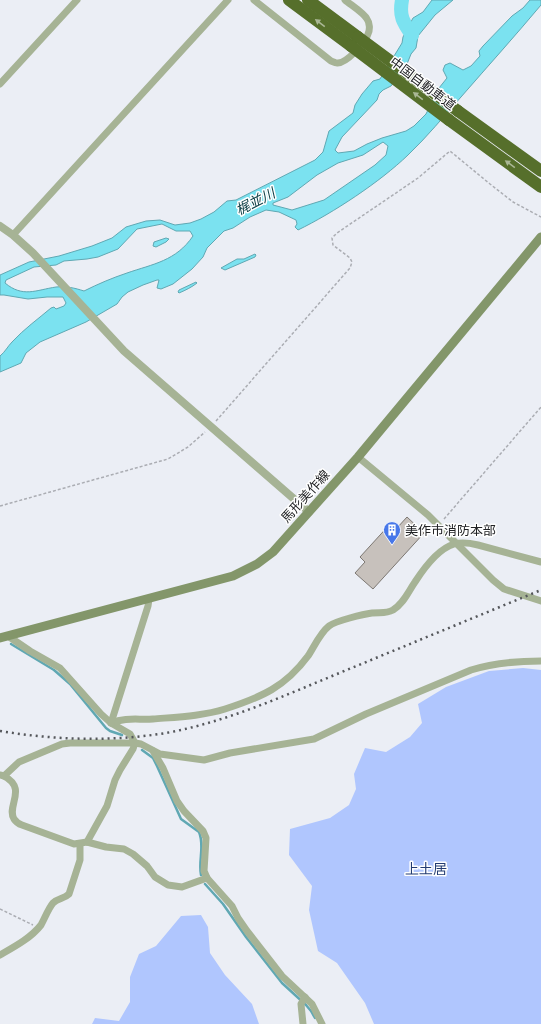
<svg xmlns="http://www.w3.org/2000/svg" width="541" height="1024" font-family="Inter,'Noto Sans JP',sans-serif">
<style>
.green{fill:#b0c6fe}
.water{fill:#7be2f0;stroke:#60a8b3;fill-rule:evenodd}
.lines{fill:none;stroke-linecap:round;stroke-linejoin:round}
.stream{stroke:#60a8b3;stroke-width:2.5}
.river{stroke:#7be2f0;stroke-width:14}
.building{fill:#c7c1bc;stroke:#7d7873}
.path{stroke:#abadb3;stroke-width:1.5;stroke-dasharray:3 2;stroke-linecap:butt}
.minor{stroke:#a6b395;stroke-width:7}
.tertiary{stroke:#a6b395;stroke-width:8}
.secondary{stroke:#83966a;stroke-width:9}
.motorway{stroke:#566f2b;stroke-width:12}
.rail{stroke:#55575b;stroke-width:2.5;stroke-dasharray:2 4;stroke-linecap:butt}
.motorway-bridge{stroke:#566f2b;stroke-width:12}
.oneway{fill:#aab795}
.labels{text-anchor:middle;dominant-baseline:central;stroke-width:3;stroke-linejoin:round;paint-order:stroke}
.street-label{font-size:13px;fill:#212225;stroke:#fff}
.poi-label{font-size:13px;fill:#212225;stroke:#fff;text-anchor:start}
.water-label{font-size:14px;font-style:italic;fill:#0b3d43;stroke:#fff}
.neighbourhood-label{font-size:14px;fill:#233c73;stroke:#fff}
</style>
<rect width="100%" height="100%" fill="#ebeef5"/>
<g class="green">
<path d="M523 668 541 670V1024H374L365 1003 337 963 318 951 309 910 312 886 289 855 290 829 330 818 349 805 356 789 354 774 365 748 386 752 410 737 422 723 418 704 446 687 489 671Z"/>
<path d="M201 915 208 927 210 953 225 975 252 1004 259 1024H92L95 1018 119 1021 130 1002V977L139 954 156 946 181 916Z"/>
</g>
<g class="water">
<path d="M432 0H453L435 15 418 36 416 48 411 54 407 64 391 86 383 90 379 94 377 100 342 137 335 150 338 153 354 151 367 144 382 138 406 131 414 126 426 114 439 88 447 78 443 70 445 65 450 63 463 70 471 66 480 56 479 51 483 46 512 16 523 8 530 0H541V5C515 36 488 66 461 97 444 116 427 137 408 155 380 182 333 213 298 230L295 227 297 224 296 220 279 212 266 210 250 217 233 228 224 231 207 248 203 257 192 269 173 284 161 289 157 288 159 280H157L143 285 128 292 122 297 117 304 86 322 40 342 26 353 21 363 0 372V356C5 352 8 346 12 342 24 329 38 319 51 308L54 307 56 309 64 306 66 303 63 297H47L28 299 4 295H0V275L29 262 59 256 92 246 112 238 126 227 146 221 160 220 175 225 190 223 201 219 214 212 227 201 236 200 315 160 323 152 329 131 353 113 355 105 362 94 373 81 380 79 402 43 403 37 413 18 423 12ZM383 142 388 146 386 155 375 165 324 200 292 210 273 205V203L288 197 317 175 338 163 363 155ZM162 224 176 231H190L193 236C176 261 153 264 127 273 112 278 98 284 84 291 75 288 66 286 56 287 36 290 23 298 5 283L6 280 34 267 56 265 64 261 87 259 98 257 118 249 137 229Z"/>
<path d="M166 238 169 239 166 242 156 247 153 246 154 242Z"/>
<path d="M255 254 256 255 255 257 225 270 221 268 237 259H244Z"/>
<path d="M196 282 197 283C192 287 186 290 179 293L178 292 179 290Z"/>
</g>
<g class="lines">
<g class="stream">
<path d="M11 644 54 670 70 684 106 728 110 731 122 735"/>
<path d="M142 750 153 758 157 766 181 819 199 832C205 846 198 861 201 875"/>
<path d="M205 884 223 904 246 937 282 983 306 1005 311 1011 315 1018"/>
</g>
<path class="river" d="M402 0C399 16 403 22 412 35"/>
</g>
<path class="building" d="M407 517 424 533 373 589 355 573 365 562 360 557 391 523 397 528Z"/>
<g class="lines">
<g class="path">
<path d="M216 421 350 268 352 262 350 258 333 245 332 238 337 233 418 178 450 151 490 184 513 202 541 217"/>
<path d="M0 506 168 459 188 447 205 432"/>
<path d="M444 519 541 407"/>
<path d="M0 909 33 925"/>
</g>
<g class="minor">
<path d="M254 0 331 61C331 61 336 63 337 63 346 64 366 42 368 34 370 30 370 23 367 19 364 13 351 5 345 0"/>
<path d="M0 84 77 0"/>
<path d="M13 235 228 0"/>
<path d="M358 457 428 515 493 580 504 589 541 601"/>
<path d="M8 636 30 651 60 668 101 714 111 723 130 734 135 743 133 749 120 770 115 780 107 806 87 842"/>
<path d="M111 723C126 717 138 720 153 719 177 717 203 716 225 709 262 697 285 687 308 656 314 647 320 633 329 626 335 621 364 614 372 613 380 612 386 614 393 610 404 603 408 592 415 582 424 568 438 549 454 544 461 542 470 543 478 545L541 562"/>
<path d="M111 723 148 606 149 599"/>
<path d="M153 751 163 768 177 801 184 811 203 831 206 838 204 871 207 878 232 906 238 918 247 931 282 976 312 1004 322 1024"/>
<path d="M0 775 4 776 19 762 62 744 70 743H135L141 744 160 754 204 760 230 753 314 739 366 714 471 670C493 663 518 661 541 661"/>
<path d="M4 776C28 789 6 806 14 819 16 822 19 824 22 825L74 844 87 842 106 847 124 849 133 854 147 866 155 877 168 885 182 887 207 878"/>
<path d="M0 955C14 947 31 938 41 925 45 918 48 909 53 903 58 898 64 899 69 894L80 860V844"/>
<path d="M303 1024 301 1004 305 997"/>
</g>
<path class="tertiary" d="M0 226 13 235 33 253 124 351 309 512"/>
<path class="secondary" d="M0 638 233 576 257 564 273 552 358 457 541 237"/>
<g class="motorway">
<path d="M289 0 351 46"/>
<path d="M308 0 358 37"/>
<path d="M458 111 541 171"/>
<path d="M449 120 541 187"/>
</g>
<path class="rail" d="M0 731C55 740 111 742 166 733 226 722 281 697 337 674 405 646 473 618 541 590"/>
<g class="motorway-bridge">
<path d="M358 37 458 111"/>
<path d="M351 46 449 120"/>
</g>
</g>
<defs><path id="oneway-solid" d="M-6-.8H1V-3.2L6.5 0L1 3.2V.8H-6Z"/></defs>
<g class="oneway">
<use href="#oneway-solid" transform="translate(320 23) rotate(-143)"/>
<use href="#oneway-solid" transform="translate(418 96) rotate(-143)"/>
<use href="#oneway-solid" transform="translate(510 164) rotate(-144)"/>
</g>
<defs>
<g id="building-pin" transform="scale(0.9)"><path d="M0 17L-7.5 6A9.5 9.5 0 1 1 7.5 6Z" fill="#4777e9" stroke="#fff"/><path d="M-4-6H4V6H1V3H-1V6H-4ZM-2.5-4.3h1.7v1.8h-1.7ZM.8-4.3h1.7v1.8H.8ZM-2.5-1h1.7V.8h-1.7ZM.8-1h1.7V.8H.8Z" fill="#fff"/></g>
</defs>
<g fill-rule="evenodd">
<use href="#building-pin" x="392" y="530"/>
</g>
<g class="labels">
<g class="street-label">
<text transform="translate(423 83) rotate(37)">中国自動車道</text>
<text transform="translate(305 496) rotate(-48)">馬形美作線</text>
</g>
<g class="poi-label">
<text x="405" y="530">美作市消防本部</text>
</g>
<g class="water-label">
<text transform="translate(255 201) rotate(-27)">梶並川</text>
</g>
<g class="neighbourhood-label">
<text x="426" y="868">上土居</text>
</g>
</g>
</svg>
